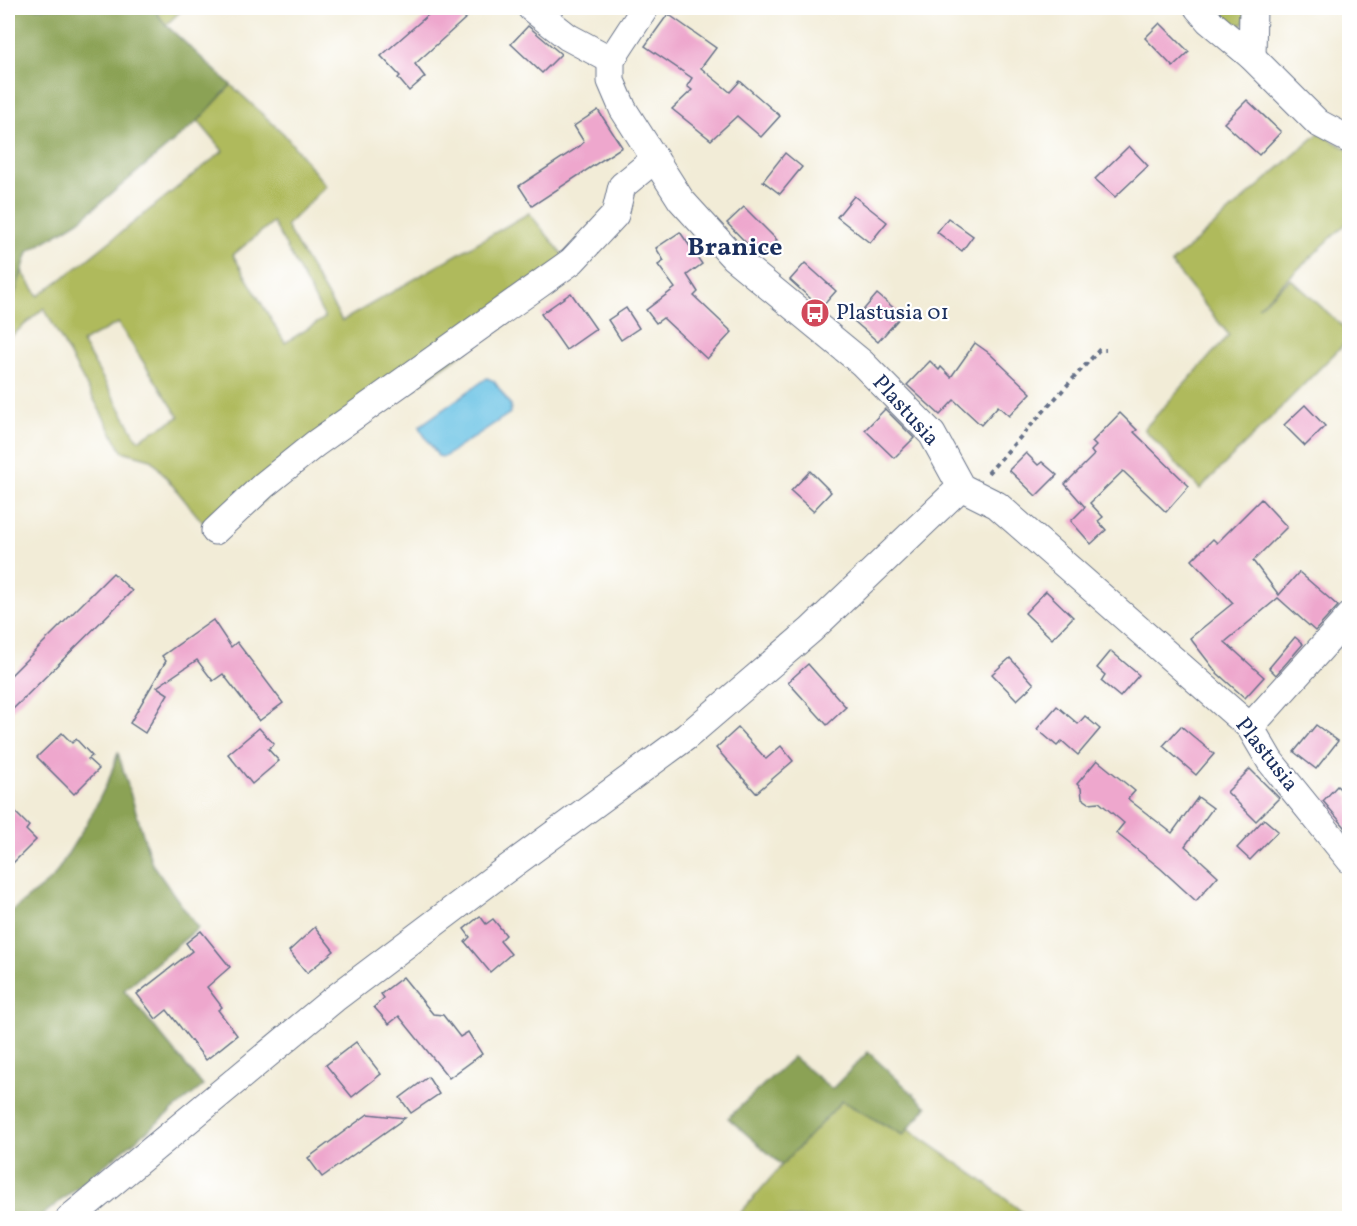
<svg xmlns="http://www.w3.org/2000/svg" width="1357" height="1226" font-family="Vollkorn,serif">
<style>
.green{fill:#afba5c;stroke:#65745d;stroke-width:1.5;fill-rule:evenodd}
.forest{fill:#8ba254;stroke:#536859;stroke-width:1.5}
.water{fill:#66c1e4;stroke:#4078a1;stroke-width:1.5}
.building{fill:#eea7cd}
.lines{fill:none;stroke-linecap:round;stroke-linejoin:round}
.minor-casing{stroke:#667188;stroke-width:29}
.path{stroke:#667188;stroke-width:4;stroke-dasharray:4.5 4.5;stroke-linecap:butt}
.minor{stroke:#fff;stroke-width:27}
.labels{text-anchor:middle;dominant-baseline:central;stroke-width:4.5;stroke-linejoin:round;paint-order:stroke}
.poi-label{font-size:22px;fill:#1b2f5e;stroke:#fff;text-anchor:start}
.street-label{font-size:22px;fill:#1b2f5e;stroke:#fff}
.quarter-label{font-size:26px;font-weight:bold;fill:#1b2f5e;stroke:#fff}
</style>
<rect width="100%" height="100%" fill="#fff"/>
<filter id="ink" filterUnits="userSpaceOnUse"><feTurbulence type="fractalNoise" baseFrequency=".0167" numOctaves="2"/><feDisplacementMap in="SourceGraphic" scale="12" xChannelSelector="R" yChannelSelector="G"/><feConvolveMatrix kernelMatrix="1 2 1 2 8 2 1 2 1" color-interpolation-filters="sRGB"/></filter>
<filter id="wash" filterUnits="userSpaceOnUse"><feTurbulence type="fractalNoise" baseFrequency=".008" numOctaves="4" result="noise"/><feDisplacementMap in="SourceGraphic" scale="24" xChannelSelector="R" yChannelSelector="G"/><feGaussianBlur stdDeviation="1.35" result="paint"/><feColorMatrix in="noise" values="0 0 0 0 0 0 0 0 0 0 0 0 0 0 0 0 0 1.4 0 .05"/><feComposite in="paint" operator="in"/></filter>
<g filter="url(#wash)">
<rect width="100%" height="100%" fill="#f2ecd7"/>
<g class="green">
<path d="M153 8H184L166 25Z"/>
<path d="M1206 8H1248L1243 24 1233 35Z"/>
<path d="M231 85 284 134 326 186 286 226 342 321 529 213 577 272 301 469 217 540 151 459 122 451 44 308 8 339V316L22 271 38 296 79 266 223 151 198 121ZM273 222 325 318 285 343 233 255ZM118 323 179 417 138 440 82 342Z"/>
<path d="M1319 133 1349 150V221L1258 307 1291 279 1349 332V339L1200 489 1144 429 1229 335 1171 263Z"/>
<path d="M842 1101 903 1135 908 1129 980 1179 1030 1218H736L782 1165Z"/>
</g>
<g class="forest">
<path d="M8 8H153L166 25 231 85 198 121 79 221 28 252 8 316Z"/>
<path d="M118 753 152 864 198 928 124 990 203 1086 39 1218H8V914L53 878 90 818 109 779Z"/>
<path d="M868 1052 927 1107 903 1135 842 1101 782 1165 728 1118 793 1057 832 1089Z"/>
</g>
<path class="water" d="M487 378 494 381 511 406 510 413 444 457 438 456 420 429V426Z"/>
<g id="blocks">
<g class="building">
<path d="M436 8H477L415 64 425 77 409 91 398 78 400 76 381 56Z"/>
<path d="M668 14 716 48 701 68 730 92 740 81 780 116 761 137 737 116 711 140 672 109 692 90 687 86 692 78 645 46Z"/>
<path d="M1160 23 1189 52 1173 67 1145 38Z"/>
<path d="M528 26 561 54 542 73 511 44Z"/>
<path d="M1247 100 1281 132 1259 155 1224 123Z"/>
<path d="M598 110 622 147 532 206 519 186 580 146 584 142 574 126Z"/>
<path d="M1129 146 1148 166 1115 197 1095 179Z"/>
<path d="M785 153 802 167 780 194 763 181Z"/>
<path d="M854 196 887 222 870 243 837 217Z"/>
<path d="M744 207 777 240 760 257 727 223Z"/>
<path d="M948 218 973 236 962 251 937 232Z"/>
<path d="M680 232 702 264 687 275 698 292 694 296 732 332 707 359 663 318 656 323 646 310 675 288 658 265 664 261 656 248Z"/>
<path d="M805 263 836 291 821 308 790 280Z"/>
<path d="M571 293 596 329 566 350 541 314Z"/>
<path d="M877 294 902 315 878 342 854 321Z"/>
<path d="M626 308 639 328 621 340 608 320Z"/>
<path d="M975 343 989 353 1031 393 1009 416 998 406 981 425 954 400 940 415 907 385 930 361 939 370 941 367 951 377Z"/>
<path d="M1305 405 1325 426 1305 446 1284 425Z"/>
<path d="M885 409 914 438 894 458 865 430Z"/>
<path d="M1120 413 1137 430 1134 432 1189 486 1166 512 1123 471 1090 503 1103 517 1098 521 1106 530 1091 544 1071 521 1085 507 1065 484 1094 455 1091 451 1096 446 1092 442Z"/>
<path d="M1026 453 1038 465 1042 462 1057 475 1036 496 1009 470Z"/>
<path d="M810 471 831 492 813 511 791 491Z"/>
<path d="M1261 499 1287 527 1253 561 1279 595 1299 572 1338 606 1315 631 1278 598 1225 642 1264 677 1245 698 1217 673 1190 638 1233 603 1192 560 1213 539 1217 543Z"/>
<path d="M113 573 132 591 8 714V678Z"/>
<path d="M1046 591 1073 617 1052 639 1025 613Z"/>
<path d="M213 620 231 647 237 642 283 703 259 721 223 674 213 681 197 660 157 687 168 694 145 733 130 723 166 661 162 656Z"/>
<path d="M1295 637 1303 644 1276 675 1269 668Z"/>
<path d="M1111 651 1139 675 1120 697 1101 681 1105 675 1097 668Z"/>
<path d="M1010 658 1034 684 1017 700 992 674Z"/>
<path d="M808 664 846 707 827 725 788 682Z"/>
<path d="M1057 706 1078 724 1085 716 1100 729 1078 755 1062 741 1057 746 1037 729Z"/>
<path d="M1316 725 1338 741 1316 769 1294 752Z"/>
<path d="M1181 726 1214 754 1196 775 1163 746Z"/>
<path d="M259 728 274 744 268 749 279 761 252 784 228 754Z"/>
<path d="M738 728 766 759 781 746 793 761 756 793 716 748Z"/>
<path d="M62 733 72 743 76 739 92 756 88 759 99 769 74 794 37 757Z"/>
<path d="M1097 760 1135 791 1128 799 1172 833 1198 797 1213 808 1185 846 1218 876 1196 901 1160 868 1116 833 1124 823 1099 802 1089 803 1082 798 1081 788 1077 784Z"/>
<path d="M1250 769 1279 798 1256 821 1227 792Z"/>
<path d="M1337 786 1350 798V833L1323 801Z"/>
<path d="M8 805 29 826 26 830 36 840 8 868Z"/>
<path d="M1264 819 1278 831 1250 860 1237 848Z"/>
<path d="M480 916 486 924 493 919 506 935 500 941 511 954 490 972 465 942 470 937 464 929Z"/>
<path d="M315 927 334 951 307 973 289 951Z"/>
<path d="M201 931 230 967 207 987 222 1007 218 1010 237 1035 206 1060 167 1010 156 1019 137 994 192 951 186 943Z"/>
<path d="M403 977 433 1014 443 1015 460 1037 468 1032 482 1054 449 1078 399 1016 389 1024 374 1007 384 998 381 994Z"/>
<path d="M356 1042 381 1074 352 1097 326 1065Z"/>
<path d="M428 1077 439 1094 411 1113 400 1098Z"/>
<path d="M368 1114 405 1118 322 1177 308 1158Z"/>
</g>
</g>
</g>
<g filter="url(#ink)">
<use href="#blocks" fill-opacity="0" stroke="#667188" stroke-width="1.5"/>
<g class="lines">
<g class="minor-casing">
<g id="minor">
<path d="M531 8 568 37 611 60"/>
<path d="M645 8 611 60V81L623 109 681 200 733 257 862 363 932 434 961 487 997 505 1250 727 1270 761 1350 860"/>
<path d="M1198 8 1209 21 1252 57 1318 123 1350 140"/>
<path d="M1252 57 1253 8"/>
<path d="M215 531 264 485 315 444 572 261 615 215 622 186 655 159"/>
<path d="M1250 727 1350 616"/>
<path d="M70 1218 334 999 493 879 686 737 811 630 961 487"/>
</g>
</g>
<path class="path" d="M988 473 1099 350H1106"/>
<use href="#minor" class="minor"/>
</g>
</g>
<defs>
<g id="bus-disc" transform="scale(1.5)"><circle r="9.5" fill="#d1495b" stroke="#fff"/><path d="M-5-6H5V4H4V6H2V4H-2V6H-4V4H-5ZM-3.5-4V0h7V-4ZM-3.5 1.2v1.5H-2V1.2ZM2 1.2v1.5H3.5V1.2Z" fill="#fff"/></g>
</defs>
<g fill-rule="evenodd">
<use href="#bus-disc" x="815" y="313"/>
</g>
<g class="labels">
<g class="poi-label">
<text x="836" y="313">Plastusia 01</text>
</g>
<g class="street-label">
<text transform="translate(905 411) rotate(48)">Plastusia</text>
<text transform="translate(1266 755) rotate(52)">Plastusia</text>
</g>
<g class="quarter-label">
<text x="735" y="248">Branice</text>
</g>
</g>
<rect width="1357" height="1226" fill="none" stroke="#fff" stroke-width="30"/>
</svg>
